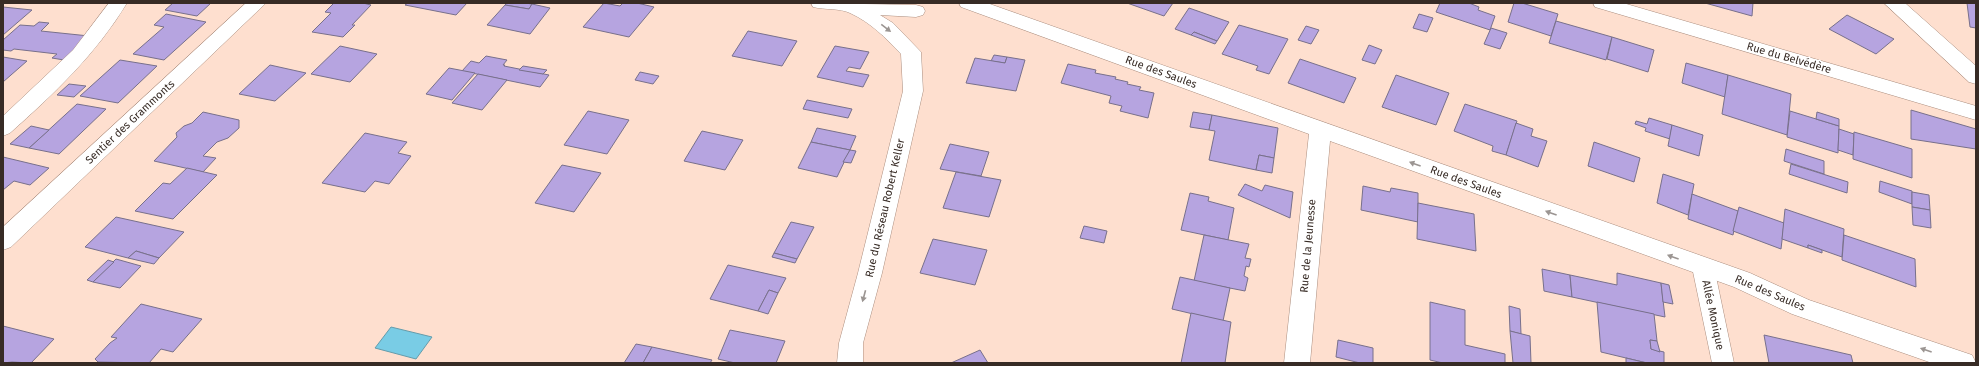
<svg xmlns="http://www.w3.org/2000/svg" width="1979" height="366" font-family="'Fira Sans',sans-serif">
<style>
.water{fill:#79cce5;stroke:#659cab}
.building{fill:#b6a4e0;stroke:#78708b}
.lines{fill:none;stroke-linecap:round;stroke-linejoin:round}
.lane-casing{stroke:#ab8e7f;stroke-width:1}
.street-casing{stroke:#ab8e7f;stroke-width:1}
.secondary-casing{stroke:#ab8e7f;stroke-width:1}
.lane{fill:#fff;fill-rule:evenodd}
.street{fill:#fff;fill-rule:evenodd}
.secondary{fill:#fff;fill-rule:evenodd}
.oneway{fill:#9b9592}
.labels{text-anchor:middle;dominant-baseline:central;stroke-width:3;stroke-linejoin:round;paint-order:stroke}
.street-label{font-size:11px;fill:#372b25;stroke:#fff}
</style>
<rect width="100%" height="100%" fill="#fedfcf"/>
<path class="water" d="M391 327 432 337 416 359 375 348Z"/>
<g class="building">
<path d="M173 3H211L197 16 165 10Z"/>
<path d="M334 3H363L371 5 352 25H355L343 37 312 32 331 13 325 12Z"/>
<path d="M408 3H467L456 15 405 5Z"/>
<path d="M507 3H525L532 4 529 9 505 5Z"/>
<path d="M604 3 620 6 623 3H637L654 7 629 37 583 27Z"/>
<path d="M1127 3H1173L1164 16Z"/>
<path d="M1440 3H1469L1479 7 1478 10 1495 16 1490 30 1436 12Z"/>
<path d="M1514 3H1522L1558 14 1551 36 1508 22Z"/>
<path d="M1705 3H1753L1752 16Z"/>
<path d="M1967 3H1976V28L1970 27Z"/>
<path d="M532 4 550 8 530 34 487 25 505 5 529 9Z"/>
<path d="M3 7 32 10 3 35Z"/>
<path d="M1189 8 1229 22 1217 41 1194 32 1191 35 1175 29Z"/>
<path d="M166 14 206 22 164 60 133 54 164 27 154 25Z"/>
<path d="M1419 14 1433 18 1427 32 1413 28Z"/>
<path d="M1847 15 1894 39 1876 54 1829 29Z"/>
<path d="M1556 21 1612 37 1606 60 1549 43Z"/>
<path d="M39 22 49 23 41 31 89 36 64 60 52 58 57 54 14 49 11 51 3 50V40L20 25 34 26Z"/>
<path d="M1239 25 1288 39 1269 74 1256 70 1258 66 1222 54Z"/>
<path d="M1306 26 1319 30 1311 44 1298 40Z"/>
<path d="M1491 28 1507 33 1500 49 1484 44Z"/>
<path d="M748 31 797 41 782 66 732 56Z"/>
<path d="M1194 32 1217 41 1215 44 1191 35Z"/>
<path d="M1612 37 1654 50 1648 72 1607 59Z"/>
<path d="M1369 45 1382 50 1375 64 1362 60Z"/>
<path d="M340 46 377 54 350 82 311 74Z"/>
<path d="M835 46 869 52 860 69 849 67 846 71 869 75 863 87 817 77Z"/>
<path d="M994 55 1007 57 1005 63 991 61Z"/>
<path d="M486 56 507 60 503 65H505L504 66 549 75 540 87 462 71 471 61 479 63Z"/>
<path d="M3 57 27 61 3 82Z"/>
<path d="M1007 57 1025 60 1016 91 966 83 975 58 1005 63Z"/>
<path d="M1300 59 1356 78 1344 103 1288 83Z"/>
<path d="M120 60 157 66 118 103 80 96Z"/>
<path d="M1686 63 1728 75 1725 97 1682 83Z"/>
<path d="M1068 64 1096 70 1095 73 1116 77 1115 79 1128 82 1127 84 1141 87 1139 90 1154 93 1148 118 1120 111 1122 106 1109 103 1111 96 1061 83Z"/>
<path d="M270 65 306 73 275 101 239 94Z"/>
<path d="M523 66 547 70 543 74 519 70Z"/>
<path d="M449 68 475 73 452 100 426 94Z"/>
<path d="M640 72 659 76 653 84 635 80Z"/>
<path d="M478 74 507 80 482 110 452 103Z"/>
<path d="M1396 75 1449 93 1436 125 1382 107Z"/>
<path d="M1728 75 1791 94 1787 135 1722 114Z"/>
<path d="M69 84 86 86 74 97 57 95Z"/>
<path d="M807 100 852 109 848 118 803 109Z"/>
<path d="M77 104 106 109 59 154 29 148Z"/>
<path d="M1465 104 1517 121 1506 155 1492 151 1493 146 1454 131Z"/>
<path d="M1911 110 1976 129V149L1911 139Z"/>
<path d="M588 111 629 120 607 154 564 145Z"/>
<path d="M1790 111 1839 126 1838 153 1787 137Z"/>
<path d="M203 112 239 120V128L228 138 217 142 203 156 216 158 203 172 154 161 177 137 176 133 184 126 192 123Z"/>
<path d="M1193 112 1212 115 1209 130 1190 127Z"/>
<path d="M1817 112 1839 119V126L1816 119Z"/>
<path d="M1212 115 1278 128 1274 158 1259 155 1256 170 1209 160 1215 131 1209 130Z"/>
<path d="M1649 118 1672 125 1670 139 1645 131 1646 128 1635 124 1636 121 1647 124Z"/>
<path d="M1516 123 1533 129 1531 136 1547 141 1538 167 1506 155Z"/>
<path d="M1672 125 1703 135 1699 156 1668 146Z"/>
<path d="M31 126 49 130 29 148 10 144Z"/>
<path d="M817 128 856 136 850 150 811 142Z"/>
<path d="M1839 129 1854 134 1853 155 1838 150Z"/>
<path d="M702 131 743 140 725 170 684 161Z"/>
<path d="M1854 132 1912 149V178L1853 159Z"/>
<path d="M365 133 407 142 398 153 411 156 389 184 375 181 365 192 322 183Z"/>
<path d="M811 142 850 150 837 177 798 168Z"/>
<path d="M1594 142 1640 158 1634 182 1588 166Z"/>
<path d="M950 144 989 152 981 176 940 169Z"/>
<path d="M1786 149 1824 161V174L1784 161Z"/>
<path d="M850 150 856 151 851 163 843 162Z"/>
<path d="M1259 155 1274 158 1272 173 1256 170Z"/>
<path d="M3 157 49 168 30 185 14 181 3 190Z"/>
<path d="M1791 164 1848 182 1847 193 1789 174Z"/>
<path d="M562 165 601 173 574 212 535 203Z"/>
<path d="M187 168 217 175 173 219 135 211 163 183 170 184Z"/>
<path d="M956 172 1001 180 989 217 943 208Z"/>
<path d="M1663 174 1694 184 1688 215 1657 203Z"/>
<path d="M1880 181 1912 191V204L1879 192Z"/>
<path d="M1245 184 1262 191 1265 185 1293 192 1290 218 1238 195Z"/>
<path d="M1363 186 1390 192 1391 188 1418 193V222L1361 210Z"/>
<path d="M1912 192 1929 195 1930 210 1912 207Z"/>
<path d="M1190 193 1209 197 1208 201 1234 208 1228 240 1181 230Z"/>
<path d="M1692 194 1738 211 1733 235 1688 219Z"/>
<path d="M1418 203 1474 214 1476 251 1417 239Z"/>
<path d="M1739 207 1784 223 1781 249 1733 231Z"/>
<path d="M1912 207 1930 210 1931 228 1913 225Z"/>
<path d="M1785 209 1844 229 1842 257 1808 245V248L1782 239Z"/>
<path d="M116 217 184 232 159 258 136 251 128 258 85 247Z"/>
<path d="M791 222 814 227 797 259 774 253Z"/>
<path d="M1084 226 1107 231 1104 243 1080 238Z"/>
<path d="M1204 235 1249 244 1245 258 1251 259 1249 267 1246 266 1244 276 1248 278 1245 291 1194 281Z"/>
<path d="M1844 235 1915 259 1916 287 1842 260Z"/>
<path d="M933 239 987 250 975 285 920 273Z"/>
<path d="M1808 245 1822 250V253L1808 248Z"/>
<path d="M136 251 159 258 154 264 128 258Z"/>
<path d="M774 253 797 259 795 263 772 257Z"/>
<path d="M116 259 141 266 120 288 93 282Z"/>
<path d="M108 260 114 262 93 282 87 280Z"/>
<path d="M728 265 786 278 778 293 769 290 758 311 710 299Z"/>
<path d="M1542 269 1570 275 1572 297 1544 291Z"/>
<path d="M1617 273 1661 283 1665 317 1572 297 1570 275 1617 285Z"/>
<path d="M1180 277 1230 288 1223 321 1172 309Z"/>
<path d="M1661 283 1669 285 1673 304 1663 302Z"/>
<path d="M769 290 778 293 768 314 758 311Z"/>
<path d="M1430 302 1465 310V345L1505 354V363H1443L1430 360Z"/>
<path d="M1597 302 1654 314 1657 341 1650 340 1651 349 1664 352V363H1647L1601 352Z"/>
<path d="M141 304 202 319 173 352 161 349 149 363 98 362 95 359 110 343 117 338 111 337Z"/>
<path d="M1509 306 1520 309 1521 334 1510 331Z"/>
<path d="M1191 313 1231 322 1225 363H1181Z"/>
<path d="M3 326 54 339 31 363 12 362 3 363Z"/>
<path d="M730 330 785 341 776 363H735L718 359Z"/>
<path d="M1510 331 1530 336 1531 363H1513Z"/>
<path d="M1764 335 1851 355 1853 363H1769Z"/>
<path d="M1338 340 1373 348V363H1360L1336 357Z"/>
<path d="M1650 340 1657 341 1660 352 1651 349Z"/>
<path d="M636 344 652 347 643 363H624Z"/>
<path d="M652 347 712 360 710 363H643Z"/>
<path d="M980 350 988 363H951Z"/>
<path d="M1626 358 1647 363H1626Z"/>
</g>
<g class="lines">
<g class="lane-casing">
<path id="lane" d="M1703 258 1711 261 1714 267 1734 363H1712L1692 267 1695 261Z"/>
</g>
<g class="street-casing">
<g id="street">
<path d="M109 3H127C96 54 55 93 10 133L3 136V116L73 50Z"/>
<path d="M246 3H266L11 247 3 250V227Z"/>
<path d="M811 3 916 5 923 7 925 11 923 15 916 17 880 15 893 23 921 52 923 91 882 273 863 343V363H837L839 343 858 273 903 91 901 54C886 38 870 22 850 13 840 8 825 10 813 7Z"/>
<path d="M959 3H987L1750 273 1809 300 1972 355 1976 363H1932L1792 314 1734 287 1330 141 1310 363H1284L1309 134 961 7Z"/>
<path d="M1593 3H1623L1976 106V120L1595 7Z"/>
</g>
</g>
<g class="secondary-casing">
<path id="secondary" d="M1884 3H1905L1976 66V84L1969 82Z"/>
</g>
<use href="#lane" class="lane"/>
<use href="#street" class="street"/>
<use href="#secondary" class="secondary"/>
</g>
<defs><path id="oneway-solid" d="M-6-.8H1V-3.2L6.5 0L1 3.2V.8H-6Z"/></defs>
<g class="oneway">
<use href="#oneway-solid" transform="translate(886 28) rotate(38)"/>
<use href="#oneway-solid" transform="translate(1415 164) rotate(-160)"/>
<use href="#oneway-solid" transform="translate(1551 213) rotate(-160)"/>
<use href="#oneway-solid" transform="translate(1673 257) rotate(-160)"/>
<use href="#oneway-solid" transform="translate(864 296) rotate(105)"/>
<use href="#oneway-solid" transform="translate(1926 350) rotate(-161)"/>
</g>
<g class="labels">
<g class="street-label">
<text transform="translate(1789 58) rotate(16)">Rue du Belvédère</text>
<text transform="translate(1161 72) rotate(20)">Rue des Saules</text>
<text transform="translate(130 122) rotate(-43)">Sentier des Grammonts</text>
<text transform="translate(1466 182) rotate(20)">Rue des Saules</text>
<text transform="translate(885 208) rotate(-77)">Rue du Réseau Robert Keller</text>
<text transform="translate(1308 246) rotate(-85)">Rue de la Jeunesse</text>
<text transform="translate(1770 293) rotate(23)">Rue des Saules</text>
<text transform="translate(1713 315) rotate(78)">Allée Monique</text>
</g>
</g>
<rect width="1979" height="366" fill="none" stroke="#372b25" stroke-width="8"/>
</svg>
